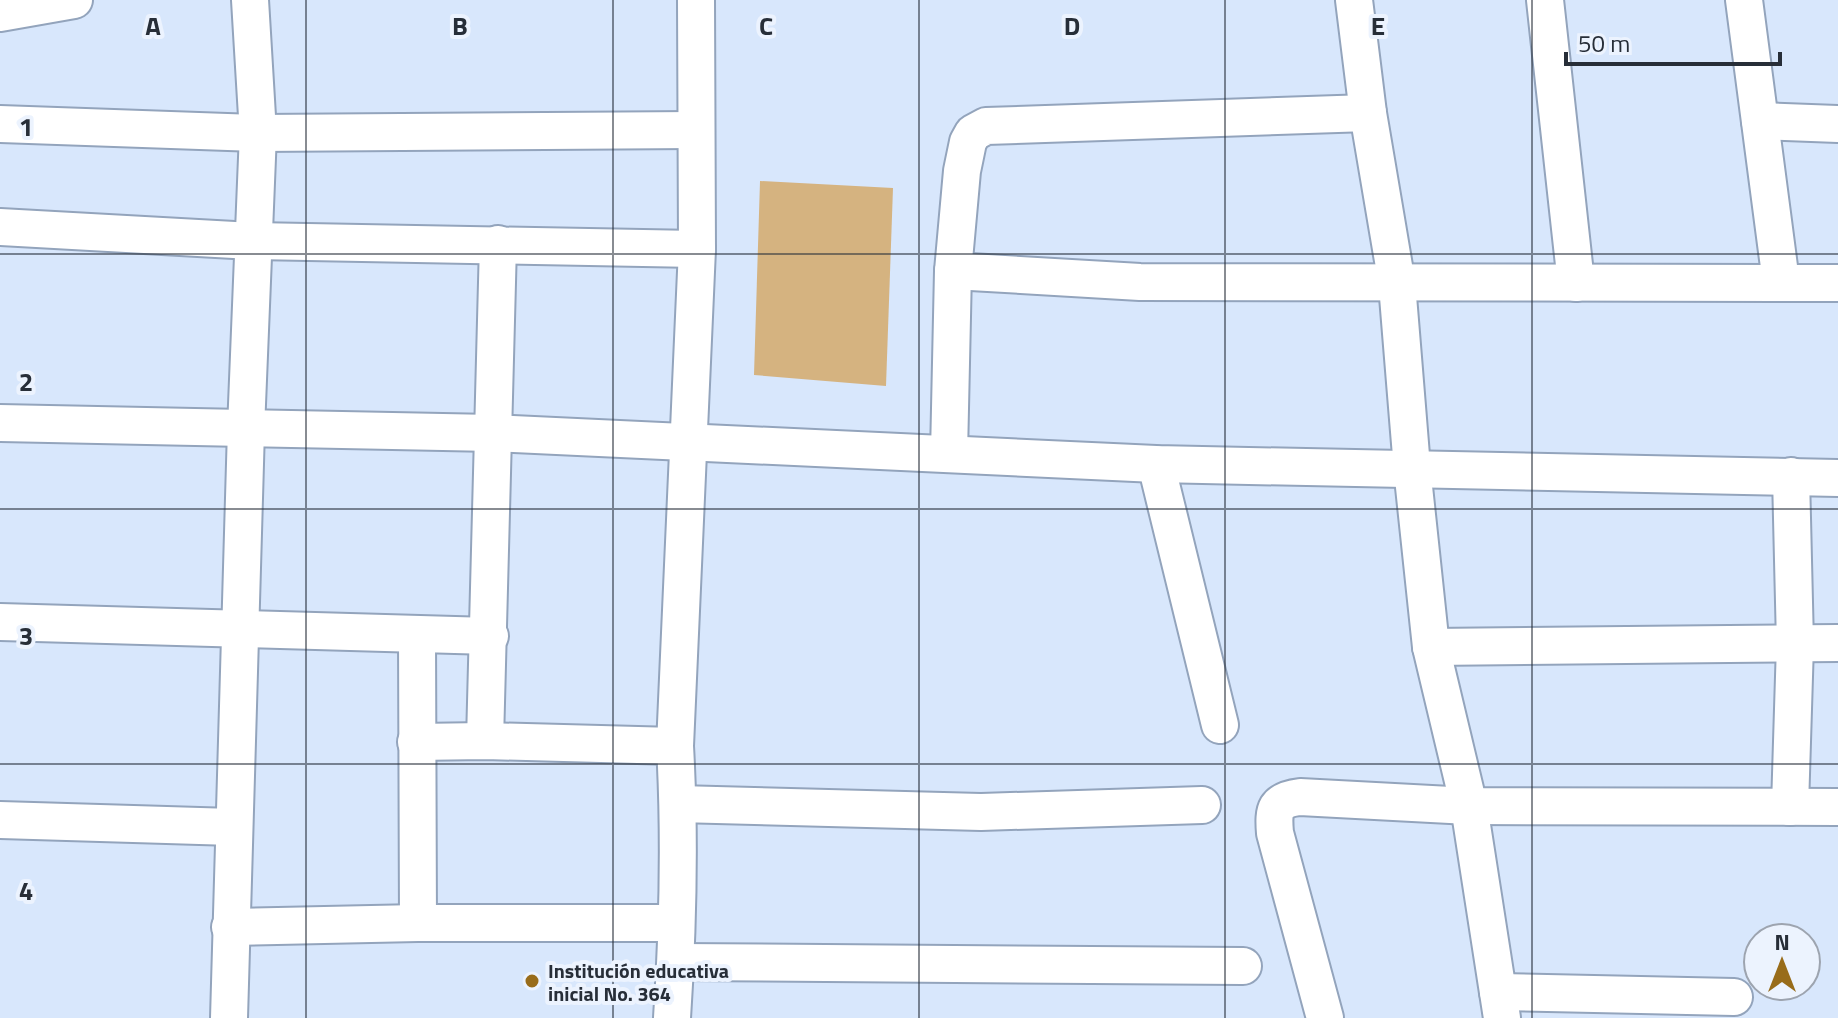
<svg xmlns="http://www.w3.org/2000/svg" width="1838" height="1018" font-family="'Titillium Web',sans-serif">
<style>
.pitch{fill:#d5b380}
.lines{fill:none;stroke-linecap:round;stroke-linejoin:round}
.minor-casing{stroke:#93a4bc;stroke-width:40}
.minor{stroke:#fff;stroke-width:36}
.grid{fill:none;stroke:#272e38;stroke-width:2;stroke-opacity:0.55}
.poi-dot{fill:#986c1a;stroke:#ecf3fe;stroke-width:3}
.labels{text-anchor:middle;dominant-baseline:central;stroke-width:8;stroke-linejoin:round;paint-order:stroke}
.poi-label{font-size:20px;font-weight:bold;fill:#272e38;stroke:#ecf3fe;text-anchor:start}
.grid-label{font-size:26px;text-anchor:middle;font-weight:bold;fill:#272e38;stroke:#ecf3fe;stroke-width:8;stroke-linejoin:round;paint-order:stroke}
</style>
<rect width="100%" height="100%" fill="#d8e7fc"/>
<path class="pitch" d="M760 181 893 188 886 386 754 375Z"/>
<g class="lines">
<g class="minor-casing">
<g id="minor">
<path d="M1354 0 1368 113 1397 284 1412 468 1431 647 1469 806 1502 1018"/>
<path d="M1545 0 1576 283"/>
<path d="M1744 0 1781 282"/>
<path d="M0 13 74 0"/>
<path d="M1760 121 1838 124"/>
<path d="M0 124 258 133 695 130"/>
<path d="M0 227 252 241 697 249"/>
<path d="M953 271 1140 282 1838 283"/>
<path d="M0 423 493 433 1156 464 1838 478"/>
<path d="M949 454 953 271 962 171 968 142 973 133 986 126 1368 113"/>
<path d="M1156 464 1220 725"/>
<path d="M0 622 490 636"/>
<path d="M417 635 418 923"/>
<path d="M1431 647 1838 643"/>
<path d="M485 741 498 244"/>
<path d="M416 742 485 741 675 746"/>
<path d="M678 804 981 812 1202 805"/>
<path d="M1790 807 1795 644 1791 476"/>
<path d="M0 820 233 827"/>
<path d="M230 927 418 923H676"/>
<path d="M676 962 1243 966"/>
<path d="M1498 992 1734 997"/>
<path d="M229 1018 246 429 258 133 250 0"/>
<path d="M672 1018C678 928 680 836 675 746L697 249 696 0"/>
<path d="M1325 1018 1275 833C1273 809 1275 800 1300 797L1469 806 1838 807"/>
</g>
</g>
<use href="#minor" class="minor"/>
</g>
<path class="grid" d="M306 0V1018M613 0V1018M919 0V1018M1225 0V1018M1532 0V1018M0 254H1838M0 509H1838M0 764H1838"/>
<circle class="poi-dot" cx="532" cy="981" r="8"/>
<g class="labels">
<g class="poi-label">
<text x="548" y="970">Institución educativa<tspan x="548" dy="23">inicial No. 364</tspan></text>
</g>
</g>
<g class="grid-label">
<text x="153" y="35">A</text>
<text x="460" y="35">B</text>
<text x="766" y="35">C</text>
<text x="1072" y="35">D</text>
<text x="1378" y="35">E</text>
<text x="26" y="136">1</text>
<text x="26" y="391">2</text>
<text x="26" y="645">3</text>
<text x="26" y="900">4</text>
</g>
<g transform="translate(1782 962)"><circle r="38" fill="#ecf3fe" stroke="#9da4af" stroke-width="2"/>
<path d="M0-6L14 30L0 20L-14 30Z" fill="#986c1a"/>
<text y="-12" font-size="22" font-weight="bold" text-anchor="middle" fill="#272e38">N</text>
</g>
<path d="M1566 52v12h214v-12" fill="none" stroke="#272e38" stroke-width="4"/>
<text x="1578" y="52" font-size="24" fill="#272e38" stroke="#ecf3fe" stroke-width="6" paint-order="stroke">50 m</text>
</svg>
